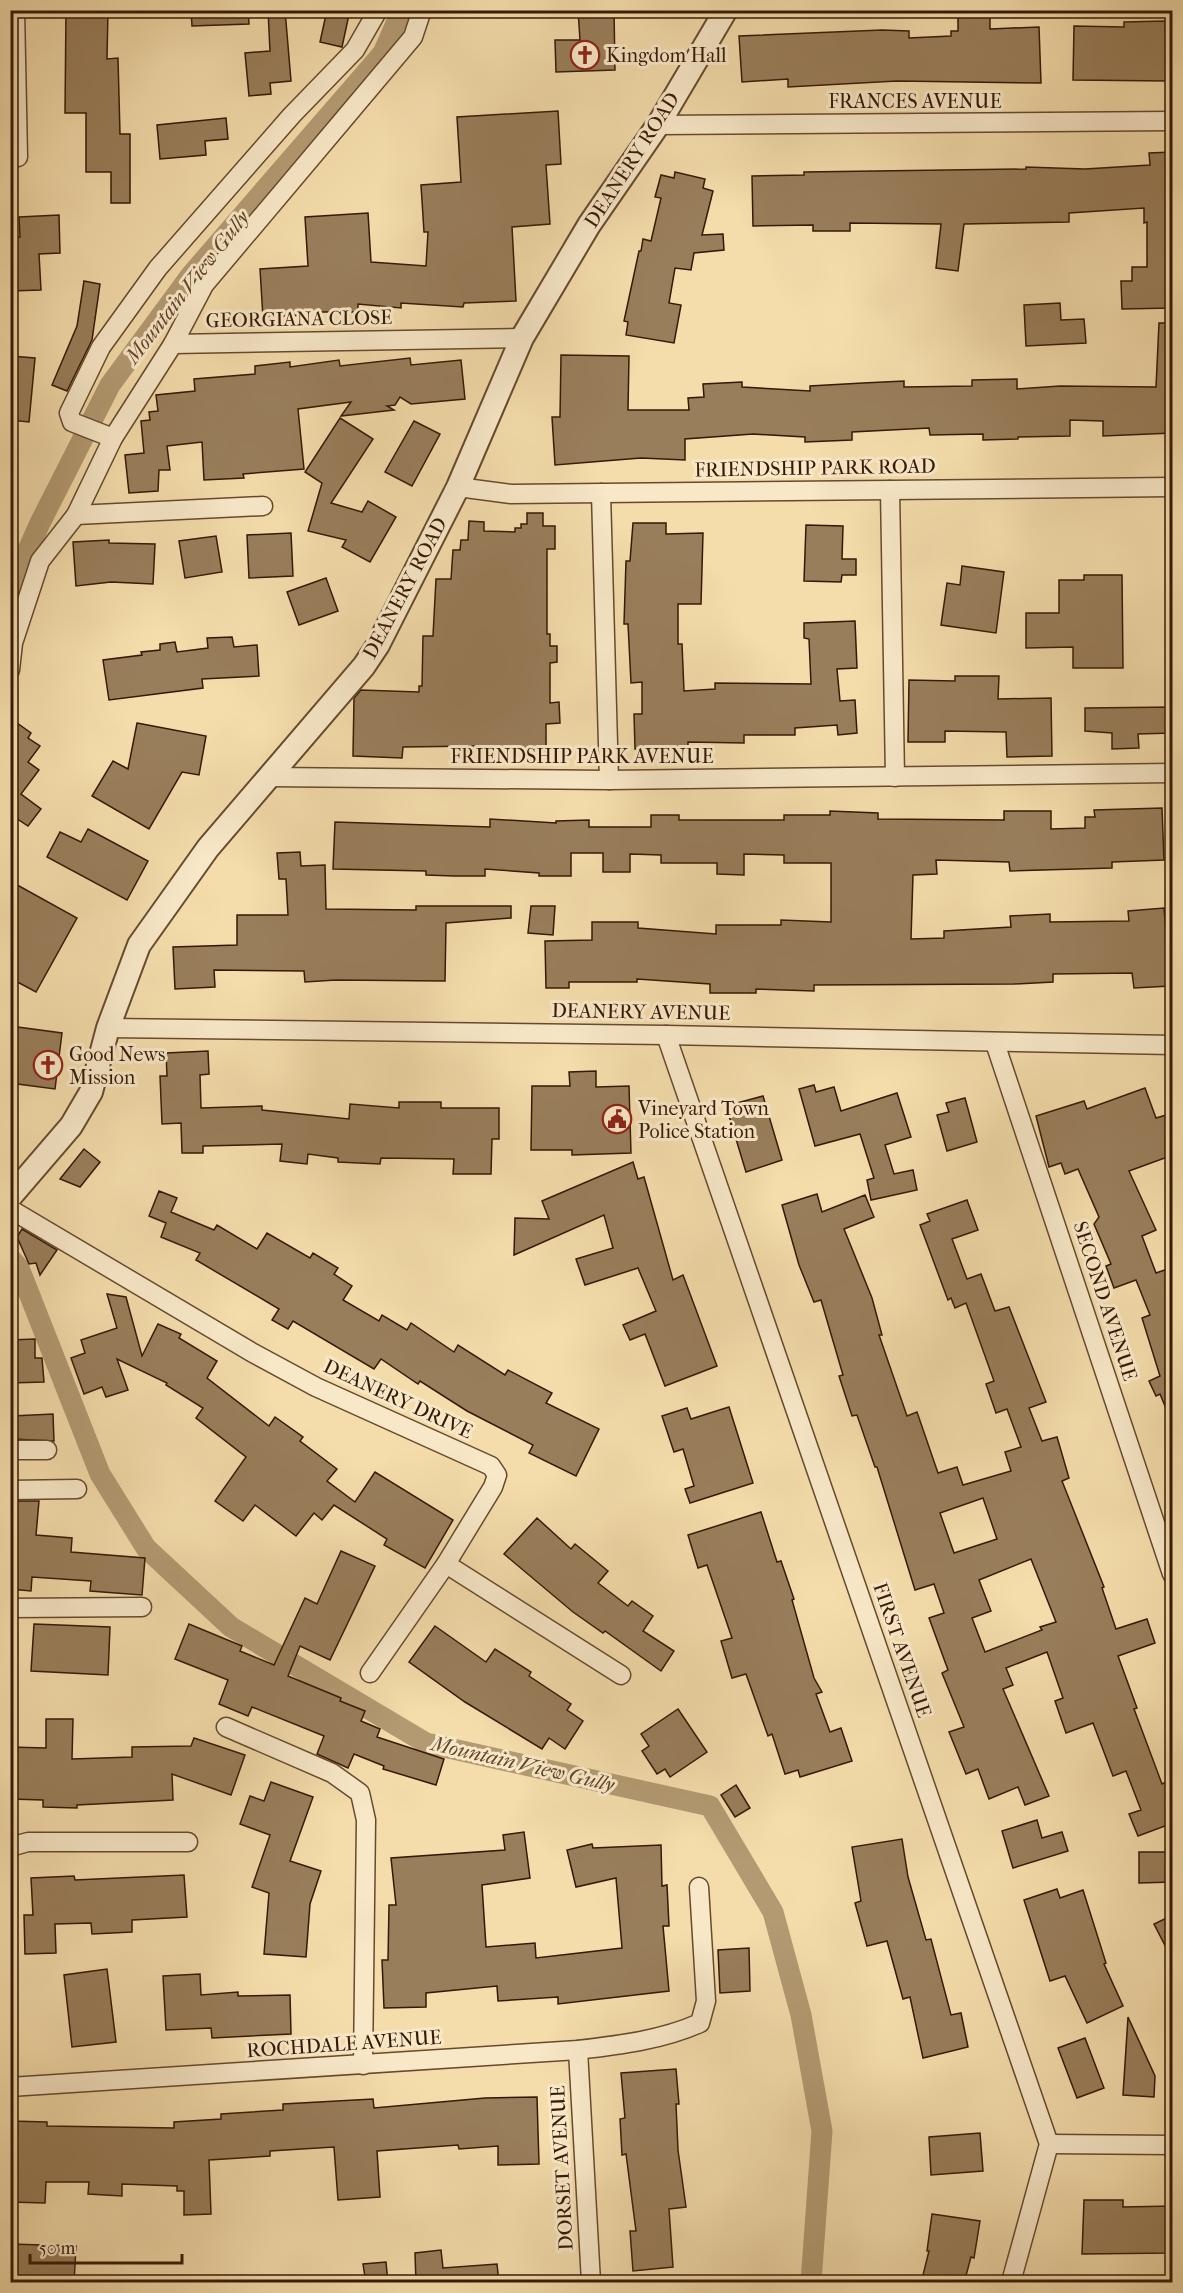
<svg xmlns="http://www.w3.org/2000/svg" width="1183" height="2293" font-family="'IM FELL French Canon',serif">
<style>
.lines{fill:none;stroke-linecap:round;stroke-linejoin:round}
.canal{stroke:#b39a72;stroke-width:21}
.building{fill:#997e5b;stroke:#361904;stroke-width:1.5;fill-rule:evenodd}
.minor-casing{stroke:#664a2e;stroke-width:21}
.tertiary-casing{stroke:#664a2e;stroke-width:26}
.minor{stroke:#f8e8c8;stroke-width:18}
.tertiary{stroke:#f8e8c8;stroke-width:22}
.labels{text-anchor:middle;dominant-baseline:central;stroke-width:6;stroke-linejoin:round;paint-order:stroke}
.poi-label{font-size:20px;fill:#361904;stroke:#f8e8c8;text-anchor:start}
.street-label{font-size:20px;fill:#361904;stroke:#f8e8c8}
.water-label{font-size:21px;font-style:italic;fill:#62462a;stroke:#f8e8c8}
</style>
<rect width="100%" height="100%" fill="#f4dcab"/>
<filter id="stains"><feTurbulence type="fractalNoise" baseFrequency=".00333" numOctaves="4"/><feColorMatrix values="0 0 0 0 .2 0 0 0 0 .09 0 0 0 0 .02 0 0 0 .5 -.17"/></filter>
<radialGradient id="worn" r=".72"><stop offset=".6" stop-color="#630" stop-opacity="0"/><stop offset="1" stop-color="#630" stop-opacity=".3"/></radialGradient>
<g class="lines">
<g class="canal">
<path d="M10 590 40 523 110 385 191 275 383 53 402 10"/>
<path d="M10 1258 19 1268 100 1474 146 1548 231 1627 426 1743 710 1806 773 1912 801 2015 822 2131 811 2282"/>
</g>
</g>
<g class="building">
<path d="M66 10H108L107 59 118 58 120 134H130V203H111V172H86V113H65Z"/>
<path d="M191 10H248L249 24 192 26Z"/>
<path d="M268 10H285L291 81 270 83 271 94 249 96 245 53 270 51Z"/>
<path d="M327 10H350L342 47 320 42Z"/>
<path d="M578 10H614L615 70 556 72 555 40H580Z"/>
<path d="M958 10H990V29L1039 27 1041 83 897 81 788 87V79L742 82 739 36 882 30 909 31V38L951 36V31H958Z"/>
<path d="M1165 21 1168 81 1073 80 1074 26 1124 27V22Z"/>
<path d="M558 111 561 164 546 165 550 224 512 227 516 301 464 303 463 307 401 303V308L358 304V312H302V315L263 318 260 269 308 266 305 217 368 213 371 262 426 266 428 232H424L421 185 461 182 457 117Z"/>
<path d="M226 118 228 139 205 141 206 155 160 159 157 125Z"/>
<path d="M1173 152V308L1122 309 1121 281H1132V267H1147V222L1144 223V208L1069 213V222L964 224 958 271 936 268 941 224 850 223V231H813V225L753 226 752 176 804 175V172L1026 169V167L1085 169 1150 165 1149 153Z"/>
<path d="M675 172 705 179 703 188 713 191 702 235 723 234 724 250 694 253 691 270 675 268 669 303 681 305 674 343 626 335 628 322 624 321 639 251H641L643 239 651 241 661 198 655 197 661 175 674 178Z"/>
<path d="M59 215 60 253 39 254 41 290 10 291V237H20L19 217Z"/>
<path d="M84 281 100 284 92 340 67 391 52 385 77 326Z"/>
<path d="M1060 303 1061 320 1084 319 1086 343 1026 346 1024 305Z"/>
<path d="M1159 323H1173V433L1103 436V421L1070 420V436L1018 437V439L983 440V434L930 435 929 428 852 432V440L805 442V437L753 434 685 439V460L641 458 555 465 552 417H560L561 355 629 356 628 410H689L688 398 704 397 703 384 742 382V387L810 391V386L863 383 904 381V387L972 386V380L1017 379V389L1060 386 1156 387Z"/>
<path d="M10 356 35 358 29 422 10 420Z"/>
<path d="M410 358 411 365 461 360 465 399 411 404 400 397 395 405 387 406 394 410 341 416 351 402 298 409 304 469 243 474 244 478 204 480 202 442 167 446 170 470H159L158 491 129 493 125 455 144 453 141 421 150 420 149 412 158 411 156 395 195 391 194 379 255 374V366L290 362V367L339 360 340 366Z"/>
<path d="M340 418 373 439 331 503 362 512 368 501 396 517 370 562 342 547 346 540 308 531 322 483 305 472Z"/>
<path d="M414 421 440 434 412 486 385 472Z"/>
<path d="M527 513H543V526H555V549H547V634H550V646H557V662L550 663V703L559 702 560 723 546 724V751L475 750V746L403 747 402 758 353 756 354 698 361 690 419 692V686H422L423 636H433L436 579H451L453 550H460L461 540H468L469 521 484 522V531L515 532V528H521V524H527Z"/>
<path d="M633 523H666V534L703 533 701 604H678V644H682L684 691 715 689V683L811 684 809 639 804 638V623L855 621 857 668 837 669 840 701 855 700 857 733 838 735 837 725 795 728V735H744V743L688 742V748L635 749 634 714H642V682L631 683 628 624H624L626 561H630Z"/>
<path d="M806 525 843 526 842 559H856V575H842L841 582 804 581Z"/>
<path d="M291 533 293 576 249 578 247 535Z"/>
<path d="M216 536 222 572 185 578 179 541Z"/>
<path d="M109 540V543L155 544 153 584 111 582 76 586 73 542Z"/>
<path d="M962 566 1004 572 996 633 941 625 947 583 960 585Z"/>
<path d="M1084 575H1122L1123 668H1073V647L1026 648V613H1059V580H1084Z"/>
<path d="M326 578 338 611 299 625 287 592Z"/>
<path d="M232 637 234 647 257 645 259 676 202 679 203 688 109 700 103 660 142 655 141 652 160 650V644L175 642 177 652 208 648 207 638Z"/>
<path d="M955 676H999L998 699 1051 698 1052 756 1007 757 1006 732 945 731V742H908L909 680 955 681Z"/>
<path d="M1173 707V733L1138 734 1139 748 1112 749V733L1085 731V708Z"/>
<path d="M10 718 31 733 28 738 40 746 28 762 39 770 21 794 41 809 28 826 10 814Z"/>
<path d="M137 723 206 736 199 775 182 772 149 829 92 796 113 761 128 769Z"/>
<path d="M1162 808 1164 860 1112 862V868L1010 871 1009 862 936 860 937 874 913 875 911 939 944 938V931L1011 927 1010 916 1050 914V922L1129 921 1128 911 1164 908 1170 986 1134 988 1132 973 1053 974V982L1014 984 814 985V991L756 989V993H710V984L637 979V982H569V988H546L545 941 592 940V922H638V928L716 934V925H781V920L831 922V863H784V855L744 854V875L717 874V863H661V855L630 854V872H603V853H571V876H539V873L485 869V876H454L426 875V871L333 869 335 822 490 827V819L556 823V821L589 820V827H651V815H679V820H784V815H830V811L878 813V819L1004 820V811H1051V829L1085 828V817H1095L1094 810Z"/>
<path d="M88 829 148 861 127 900 47 857 60 832 81 842Z"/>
<path d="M300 852 301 866 325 865 326 909 416 910V906H511V918L446 923 445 981 336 980 305 982 304 971 214 970 215 987 175 989 173 947 237 945V915H288L286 879H279L277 853Z"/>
<path d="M10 881 77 918 36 992 10 978Z"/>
<path d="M531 906H555L553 935 528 933Z"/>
<path d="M10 1026 62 1033 55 1089 10 1083Z"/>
<path d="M208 1051 209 1074 200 1075 201 1108 262 1106V1110L349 1119 350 1104 399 1108V1102H441V1108H499V1139H492L491 1174H453L454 1159 381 1158 380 1164 338 1162V1158L308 1154 307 1164 280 1161 282 1144 203 1146V1153H182L181 1123 162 1124 160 1076H167L166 1053Z"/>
<path d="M596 1071V1087L629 1086 631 1153 572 1155V1150H531L532 1086H570L569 1072Z"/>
<path d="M814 1085 816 1092 834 1087 841 1111 897 1093 911 1137 885 1145 894 1174 913 1170 917 1190 871 1200 867 1180 874 1178 860 1134 815 1146 799 1089Z"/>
<path d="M1145 1088 1156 1118 1173 1113V1155L1129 1171 1156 1230 1142 1236 1156 1273 1173 1267 1172 1423 1160 1394 1156 1396 1149 1381 1160 1376 1142 1318 1150 1315 1136 1280 1114 1288 1106 1266 1111 1264 1094 1224 1099 1217 1078 1169 1065 1174 1061 1163 1049 1167 1036 1116 1084 1101 1087 1109Z"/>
<path d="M763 1096 782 1160 746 1172 726 1106Z"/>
<path d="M965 1098 977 1142 947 1151 937 1115 949 1112 946 1103Z"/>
<path d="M84 1149 100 1162 80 1187 60 1179Z"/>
<path d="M633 1162 638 1179 644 1177 673 1280 683 1275 717 1366 665 1386 645 1334 630 1340 623 1325 656 1311 638 1268 585 1285 576 1259 613 1248 604 1215 514 1255 515 1218 549 1219 542 1201Z"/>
<path d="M159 1191 177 1198 171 1212 214 1230 217 1225 257 1249 267 1233 310 1258 313 1253 338 1268 334 1274 352 1286 343 1300 379 1321 382 1315 407 1330 411 1323 454 1352 458 1345 505 1375 508 1370 552 1393 546 1403 599 1429 576 1476 529 1453 533 1445 467 1411 420 1381 418 1384 381 1359 374 1369 293 1321 288 1329 272 1320 279 1309 196 1260 200 1253 161 1237 166 1223 149 1216Z"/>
<path d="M817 1194 822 1212 865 1195 874 1217 844 1229 872 1298 882 1335H879L907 1416 917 1412 938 1473 957 1467 963 1485 1011 1471 1005 1452 1021 1447 1007 1409 996 1413 986 1384 994 1381 966 1303 955 1308 951 1298 948 1300 920 1225 930 1221 927 1214 967 1200 978 1230 952 1239 967 1279 981 1274 995 1311 1009 1307 1046 1402 1029 1408 1042 1441 1057 1437 1069 1478 1062 1481 1104 1587 1102 1588 1116 1629 1147 1619 1155 1643 1118 1656 1137 1708 1134 1709 1162 1784 1166 1782 1173 1799V1823L1138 1836 1129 1814 1141 1810 1126 1771 1113 1776 1093 1723 1066 1733 1055 1701 1063 1698 1047 1652 1006 1668 1013 1685 1003 1689 1049 1796 1025 1805 1018 1787 989 1799 978 1769 966 1774 949 1732 964 1727 942 1673 948 1670 929 1618 944 1613 934 1584 915 1590 877 1467H875L857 1415 852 1416 839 1376 843 1375 821 1300 814 1302 799 1265 782 1205ZM983 1498 997 1539 954 1553 940 1513ZM1031 1559 1056 1622 1040 1627 1042 1630 985 1652 972 1618 991 1611 979 1580Z"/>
<path d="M22 1229 57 1250 40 1275 36 1263 29 1264 17 1237Z"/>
<path d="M107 1294 126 1297 142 1356 158 1324 181 1334 179 1338 217 1361 207 1378 269 1426 275 1417 303 1437 300 1441 337 1469 327 1481 355 1502 375 1472 453 1520 425 1568 384 1545 387 1539 334 1505 322 1520 314 1513 296 1536 255 1505 243 1521 215 1501 246 1457 196 1418 203 1408 166 1385 167 1383 117 1359 128 1390 106 1397 102 1387 84 1394 71 1358 85 1353 81 1340 117 1328Z"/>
<path d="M35 1339V1358H42L44 1382 10 1383V1340Z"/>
<path d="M729 1407 753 1483 690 1503 685 1489 694 1486 683 1449 674 1452 662 1416 687 1408 691 1419Z"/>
<path d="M53 1414 54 1441 13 1439 12 1416Z"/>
<path d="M13 1501H39L36 1535 72 1538 71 1552 145 1558 142 1595 90 1591 91 1581 32 1577 31 1591 10 1589Z"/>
<path d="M761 1512 777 1562 781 1561 794 1599 792 1600 814 1678 822 1692 816 1694 830 1732 841 1728 852 1761 800 1777 798 1770 785 1774 772 1734 768 1736 746 1674 732 1678 721 1641 732 1638 707 1565 698 1568 688 1535Z"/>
<path d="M537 1518 571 1549 575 1544 608 1571 598 1583 628 1606 632 1601 653 1616 643 1631 674 1651 661 1671 605 1631 603 1633 573 1612 504 1554Z"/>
<path d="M341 1551 375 1566 330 1660 300 1646 288 1676 341 1698 340 1701 365 1711 361 1721 380 1729 377 1737 444 1759 436 1785 383 1769 384 1766 354 1754 348 1768 317 1754 324 1736 252 1707 248 1716 219 1704 228 1680 175 1659 189 1624 242 1646 240 1651 274 1665 305 1598 317 1604Z"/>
<path d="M34 1624 110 1627 108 1675 31 1671Z"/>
<path d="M435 1626 486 1662 495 1649 531 1672 529 1676 571 1704 567 1710 583 1721 565 1749 549 1738 542 1749 465 1702 409 1662Z"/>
<path d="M678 1709 707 1752 670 1777 665 1769 657 1774 642 1751 649 1746 641 1734Z"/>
<path d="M46 1719H73L72 1759 132 1757V1747L191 1746 194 1738 245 1755 231 1795 172 1774 173 1800 77 1805V1808L43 1807V1800L10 1799V1747L46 1748Z"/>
<path d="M271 1782 313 1797 290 1861 321 1871 310 1904 306 1957 264 1954 269 1893 252 1887 270 1835 240 1824 250 1796 264 1801Z"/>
<path d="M736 1785 750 1808 735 1817 721 1795Z"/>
<path d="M1037 1820 1042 1838 1062 1832 1068 1851 1013 1868 1002 1831Z"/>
<path d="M524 1832 530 1878 482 1885 486 1947 535 1943 536 1958 622 1948 616 1878 576 1887 567 1850 592 1844 593 1848 661 1845 662 1886 667 1885 669 1926H663L669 1991 558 2004V1997L498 2001 497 1986 426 1993V2007L384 2008 382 1960H388L389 1905H396L391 1858 505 1850 503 1835Z"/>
<path d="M902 1839 908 1877 926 1940 931 1939 951 2015 961 2013 968 2047 923 2058 910 1997 903 1999 887 1941 867 1946 855 1903 861 1901 852 1847Z"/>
<path d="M1139 1852H1173V1882L1139 1883Z"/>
<path d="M184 1875 187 1917 132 1920V1932L92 1934 91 1923 55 1924 56 1953 25 1954 24 1915H33L31 1878 74 1876 75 1880Z"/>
<path d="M1057 1889 1060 1898 1083 1890 1106 1963 1104 1964 1123 2006 1087 2023 1065 1976 1050 1981 1024 1900Z"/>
<path d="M1173 1915V1961L1154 1924Z"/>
<path d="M749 1948 750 1991 720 1993 718 1950Z"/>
<path d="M107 1969 116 2042 72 2047 64 1975Z"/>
<path d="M200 1974 201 1995 238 1992V1996L290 1995 291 2034 212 2038 211 2028 166 2030 163 1976Z"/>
<path d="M1128 2017 1155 2076 1154 2097 1123 2095Z"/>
<path d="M1085 2038 1104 2088 1077 2098 1058 2048Z"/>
<path d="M676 2069 679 2104H676L678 2150 686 2207 669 2209 673 2267 633 2271 630 2231H636L626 2154 622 2155 620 2119 625 2118 621 2073Z"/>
<path d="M537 2097 539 2164 498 2165V2146L459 2149 458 2145 377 2151 380 2197 338 2200 334 2147 270 2151V2156L209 2160 211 2214 184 2215V2191H177V2186L122 2184V2196L88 2194 89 2182H46L45 2203 10 2202V2121L47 2122V2126L174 2128V2122L221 2119V2114L283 2110V2104L373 2099 374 2108 485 2098Z"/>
<path d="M980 2133 983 2171 931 2175 929 2137Z"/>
<path d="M1084 2200H1123V2207L1173 2206V2253L1082 2254Z"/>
<path d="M932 2214 980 2221 974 2258 971 2257 964 2283H921L929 2251H927Z"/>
<path d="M10 2244 76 2246 74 2283H10Z"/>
<path d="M441 2250 443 2268 497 2264 499 2283H416L415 2253Z"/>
<path d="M386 2262 388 2283H366L363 2264Z"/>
</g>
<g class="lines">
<g class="minor-casing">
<g id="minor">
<path d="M422 10 413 37 204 285 173 344 522 338"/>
<path d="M658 125 1172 121"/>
<path d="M10 158 18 157 15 10"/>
<path d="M173 344 113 438 76 515 263 506"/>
<path d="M113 438 72 422 69 413 101 347 158 268 292 115 355 50 378 10"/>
<path d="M458 487 511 494 1172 487"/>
<path d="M890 490 895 777"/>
<path d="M601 493 609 780"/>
<path d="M10 670 13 643 40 561 76 515"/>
<path d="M269 777 609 780 1172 773"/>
<path d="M108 1028 666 1035 1172 1045"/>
<path d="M666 1035 1049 2144 1011 2282"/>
<path d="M995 1043 1172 1574"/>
<path d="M10 1209 253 1353 316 1387 491 1466 497 1475 493 1487 446 1564 370 1673"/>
<path d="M10 1450H47"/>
<path d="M10 1490 77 1489"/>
<path d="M446 1564 621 1675"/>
<path d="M10 1608 142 1607"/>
<path d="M226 1727 332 1773 360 1793 366 1820 363 2065"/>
<path d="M10 1847 28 1842H188"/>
<path d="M578 2050 591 2282"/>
<path d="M10 2087 578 2050C620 2045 662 2040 700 2023L706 2001 699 1887"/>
<path d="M1049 2144 1172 2145"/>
</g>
</g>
<g class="tertiary-casing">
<path id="tertiary" d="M10 1197 71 1126 91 1092 108 1028 139 945 208 848 364 666 378 645 458 487 522 338 589 225 658 125 726 10"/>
</g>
<use href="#minor" class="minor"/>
<use href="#tertiary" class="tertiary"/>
</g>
<defs>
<g id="church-ring" transform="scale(1.5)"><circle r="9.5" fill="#f8e8c8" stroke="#8f2418" stroke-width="1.5"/><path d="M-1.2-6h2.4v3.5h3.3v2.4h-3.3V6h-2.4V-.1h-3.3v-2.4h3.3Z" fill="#8f2418"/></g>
<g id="civic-ring" transform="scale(1.5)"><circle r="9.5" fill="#f8e8c8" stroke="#8f2418" stroke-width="1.5"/><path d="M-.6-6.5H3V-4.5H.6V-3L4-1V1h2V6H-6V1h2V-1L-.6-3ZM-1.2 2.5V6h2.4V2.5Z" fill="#8f2418"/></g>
</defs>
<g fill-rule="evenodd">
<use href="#church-ring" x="585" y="55"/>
<use href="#church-ring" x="48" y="1065"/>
<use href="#civic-ring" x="617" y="1119"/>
</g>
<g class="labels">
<g class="poi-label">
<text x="606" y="55">Kingdom Hall</text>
<text x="69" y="1054">Good News<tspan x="69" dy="23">Mission</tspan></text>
<text x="638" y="1108">Vineyard Town<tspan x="638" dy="23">Police Station</tspan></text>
</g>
<g class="street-label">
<text x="915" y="101">FRANCES AVENUE</text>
<text transform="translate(632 160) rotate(-57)">DEANERY ROAD</text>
<text transform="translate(299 319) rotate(-1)">GEORGIANA CLOSE</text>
<text transform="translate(815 468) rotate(-1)">FRIENDSHIP PARK ROAD</text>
<text transform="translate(405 588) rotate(-62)">DEANERY ROAD</text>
<text x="582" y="756">FRIENDSHIP PARK AVENUE</text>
<text transform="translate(641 1012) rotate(1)">DEANERY AVENUE</text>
<text transform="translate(1105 1301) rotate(72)">SECOND AVENUE</text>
<text transform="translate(398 1399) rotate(25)">DEANERY DRIVE</text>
<text transform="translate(902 1650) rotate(71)">FIRST AVENUE</text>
<text transform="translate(344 2044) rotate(-4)">ROCHDALE AVENUE</text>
<text transform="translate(562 2168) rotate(-93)">DORSET AVENUE</text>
</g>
<g class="water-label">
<text transform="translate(187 287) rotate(-52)">Mountain View Gully</text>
<text transform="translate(523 1764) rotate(13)">Mountain View Gully</text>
</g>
</g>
<rect width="1183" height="2293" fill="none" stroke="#f4dcab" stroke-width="36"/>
<rect x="12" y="12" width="1159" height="2269" fill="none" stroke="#361904" stroke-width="3"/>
<rect x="18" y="18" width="1147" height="2257" fill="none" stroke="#361904" stroke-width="1.5"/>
<path d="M30 2254v9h152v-9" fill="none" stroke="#361904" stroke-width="3"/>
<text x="39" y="2254" font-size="18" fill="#361904" stroke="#f8e8c8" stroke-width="4.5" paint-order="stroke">50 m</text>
<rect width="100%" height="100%" filter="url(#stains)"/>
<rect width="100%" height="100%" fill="url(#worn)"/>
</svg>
